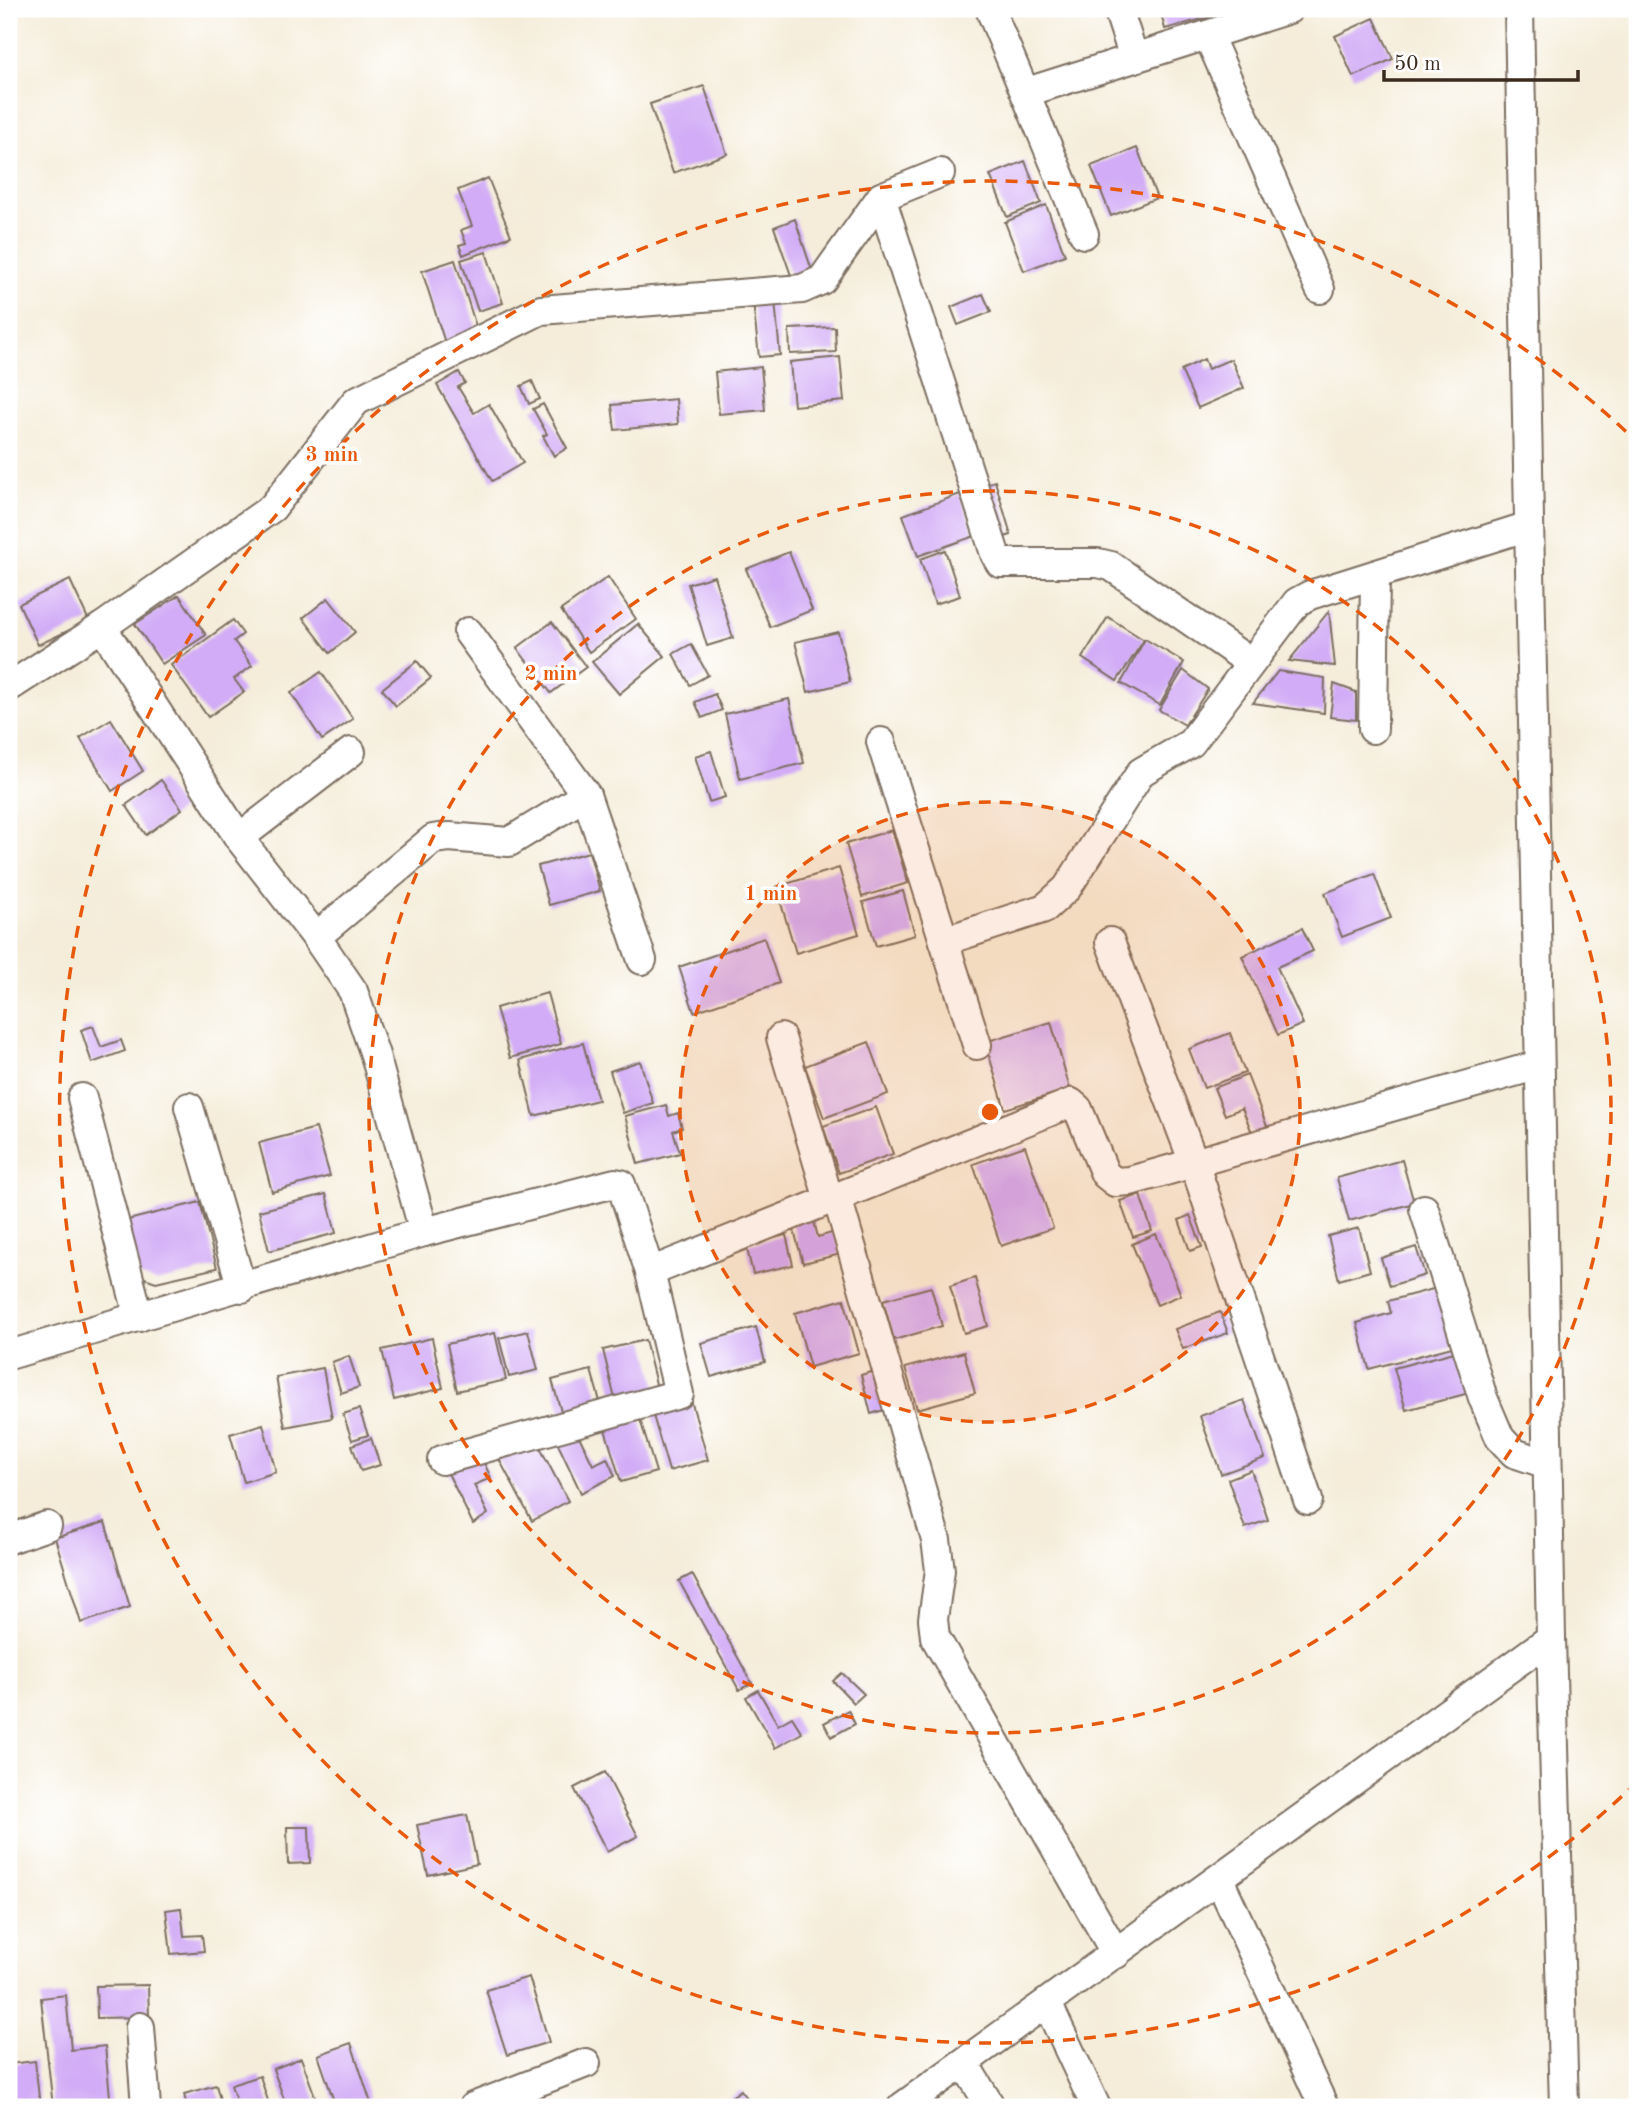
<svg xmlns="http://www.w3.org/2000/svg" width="1646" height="2116" font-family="'Old Standard TT',serif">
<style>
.building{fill:#d2acf6}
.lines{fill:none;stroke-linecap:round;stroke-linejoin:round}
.minor-casing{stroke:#7c6e60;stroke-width:32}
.minor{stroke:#fff;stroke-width:28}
.ring{fill:none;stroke:#e8590c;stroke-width:3.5;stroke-dasharray:12 9}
.centre{fill:#e8590c;stroke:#fff;stroke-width:3.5}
.ring-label{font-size:21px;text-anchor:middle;font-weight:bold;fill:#e8590c;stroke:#fff;stroke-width:7;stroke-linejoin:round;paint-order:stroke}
</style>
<rect width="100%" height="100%" fill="#fff"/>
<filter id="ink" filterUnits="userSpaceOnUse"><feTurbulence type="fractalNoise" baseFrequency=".0143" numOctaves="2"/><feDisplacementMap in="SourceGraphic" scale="14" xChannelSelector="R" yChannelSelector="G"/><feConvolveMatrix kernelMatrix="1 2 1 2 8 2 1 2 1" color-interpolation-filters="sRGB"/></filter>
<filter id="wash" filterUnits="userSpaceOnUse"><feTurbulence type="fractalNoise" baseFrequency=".00686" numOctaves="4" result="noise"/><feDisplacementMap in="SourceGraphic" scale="28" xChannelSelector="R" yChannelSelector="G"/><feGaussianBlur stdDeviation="1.57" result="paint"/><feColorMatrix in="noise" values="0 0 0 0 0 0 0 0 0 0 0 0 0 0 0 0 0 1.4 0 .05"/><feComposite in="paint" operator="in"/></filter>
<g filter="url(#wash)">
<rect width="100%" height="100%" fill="#f5edda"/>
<g id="blocks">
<g class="building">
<path d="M1160 9H1236V10L1165 29Z"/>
<path d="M1374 18 1393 59 1353 77 1335 36Z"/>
<path d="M704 86 727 154 673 173 650 104Z"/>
<path d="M1137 148 1157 198 1111 216 1091 166Z"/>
<path d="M1025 161 1041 203 1007 217 990 175Z"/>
<path d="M488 178 511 236 463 255 459 245 466 243 461 230 472 226 458 190Z"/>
<path d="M1046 205 1065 255 1024 271 1005 222Z"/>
<path d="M795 219 813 274 793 281 774 227Z"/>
<path d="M486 252 503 303 478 311 461 260Z"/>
<path d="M455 260 480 339 447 349 422 271Z"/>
<path d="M983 294 991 312 958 325 951 307Z"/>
<path d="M775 300 780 355 759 357 753 302Z"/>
<path d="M835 327 836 352 790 354 789 329Z"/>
<path d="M840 357 844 401 794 406 790 362Z"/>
<path d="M1204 359 1208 369 1231 359 1244 388 1198 408 1181 370Z"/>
<path d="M761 367 765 410 719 414 715 372Z"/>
<path d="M459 372 465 383 458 387 474 413 489 404 523 463 492 481 437 385Z"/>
<path d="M532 381 540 399 529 404 521 386Z"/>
<path d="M676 399 678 424 615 430 612 405Z"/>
<path d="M543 404 567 448 554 456 543 436 547 434 533 409Z"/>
<path d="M995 481 1011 535 995 540 979 486Z"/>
<path d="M960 494 975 536 918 556 903 515Z"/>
<path d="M945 550 960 596 935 604 920 559Z"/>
<path d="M789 552 812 610 770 627 746 569Z"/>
<path d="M714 576 733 638 707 646 688 584Z"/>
<path d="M608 577 636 619 589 652 561 610Z"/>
<path d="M70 580 89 621 38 645 19 604Z"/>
<path d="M179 595 206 635 162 664 135 624Z"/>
<path d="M328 598 355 632 330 653 303 618Z"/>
<path d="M1329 611 1335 666 1289 661Z"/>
<path d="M1108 617 1144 640 1117 681 1082 658Z"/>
<path d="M233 620 243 634 234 641 252 666 234 679 244 692 208 717 171 665Z"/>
<path d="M552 622 586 667 551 693 517 648Z"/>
<path d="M638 624 665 656 619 694 592 662Z"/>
<path d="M838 632 850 682 808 692 795 642Z"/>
<path d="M1145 639 1184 662 1160 705 1121 683Z"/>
<path d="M691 644 708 675 690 685 673 654Z"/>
<path d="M417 661 431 678 396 706 382 689Z"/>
<path d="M1183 670 1208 689 1185 725 1159 710Z"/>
<path d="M1278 671 1325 678 1324 713 1253 703Z"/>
<path d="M321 672 353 719 322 740 291 693Z"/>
<path d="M1334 684 1356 692V720L1330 717Z"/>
<path d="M715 694 722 710 702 718 695 702Z"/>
<path d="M789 699 804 763 740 779 725 714Z"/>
<path d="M111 719 143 771 112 791 80 738Z"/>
<path d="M711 751 725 797 709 802 695 756Z"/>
<path d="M161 780 182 809 146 835 126 805Z"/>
<path d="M892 830 908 883 862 897 846 844Z"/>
<path d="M589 852 600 891 549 905 538 866Z"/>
<path d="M839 868 859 934 796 953 776 887Z"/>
<path d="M1374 874 1391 918 1342 937 1325 893Z"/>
<path d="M903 891 915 935 876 946 863 902Z"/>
<path d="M1302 928 1313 951 1277 967 1303 1024 1278 1035 1242 956Z"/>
<path d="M764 938 779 983 694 1012 679 967Z"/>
<path d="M547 993 561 1044 510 1058 496 1008Z"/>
<path d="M1051 1022 1070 1089 1005 1109 985 1042Z"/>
<path d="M93 1026 101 1047 121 1040 125 1051 92 1063 81 1030Z"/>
<path d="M1230 1033 1245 1073 1204 1088 1189 1049Z"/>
<path d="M869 1042 888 1094 824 1118 805 1066Z"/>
<path d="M583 1043 598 1100 534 1116 520 1060Z"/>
<path d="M640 1061 653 1103 623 1113 610 1071Z"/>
<path d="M1247 1075 1268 1129 1253 1135 1242 1108 1225 1115 1214 1088Z"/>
<path d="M666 1105 669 1116 678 1113 682 1128 673 1131 680 1153 638 1164 625 1116Z"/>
<path d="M876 1107 893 1154 839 1173 823 1126Z"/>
<path d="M316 1128 330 1176 272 1192 259 1143Z"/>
<path d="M1025 1146 1053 1228 1001 1246 973 1164Z"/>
<path d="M1402 1160 1414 1203 1349 1221 1337 1178Z"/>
<path d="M326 1194 336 1233 269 1251 259 1211Z"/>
<path d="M1140 1195 1152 1231 1133 1237 1120 1201Z"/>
<path d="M200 1202 217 1268 156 1282 136 1275 124 1221Z"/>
<path d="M1190 1215 1202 1247 1190 1251 1179 1220Z"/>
<path d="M813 1218 818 1237 835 1232 841 1254 803 1263 792 1223Z"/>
<path d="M1359 1228 1370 1271 1339 1280 1328 1236Z"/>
<path d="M1156 1234 1181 1295 1157 1305 1132 1244Z"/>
<path d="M786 1235 793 1265 753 1274 746 1245Z"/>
<path d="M1416 1247 1425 1275 1390 1286 1381 1258Z"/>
<path d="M975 1278 988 1326 964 1333 950 1286Z"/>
<path d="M931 1287 942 1326 894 1340 883 1300Z"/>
<path d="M1437 1288 1452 1347 1369 1369 1357 1323 1391 1313 1388 1301Z"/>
<path d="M844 1299 859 1353 810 1367 795 1313Z"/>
<path d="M1220 1312 1228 1333 1183 1349 1175 1329Z"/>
<path d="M756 1327 765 1362 711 1377 701 1343Z"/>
<path d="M528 1331 538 1370 509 1377 499 1338Z"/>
<path d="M495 1333 506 1380 457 1391 447 1344Z"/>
<path d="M432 1338 443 1388 394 1400 382 1350Z"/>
<path d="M645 1340 658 1392 616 1403 603 1350Z"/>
<path d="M1458 1351 1469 1393 1406 1410 1394 1368Z"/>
<path d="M964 1352 975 1393 917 1409 905 1368Z"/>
<path d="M349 1356 359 1387 341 1393 332 1362Z"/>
<path d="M323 1368 332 1418 285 1427 276 1377Z"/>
<path d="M591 1370 601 1405 562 1415 552 1380Z"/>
<path d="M877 1370 887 1409 871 1414 861 1375Z"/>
<path d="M691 1400 708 1460 669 1471 652 1412Z"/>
<path d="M1244 1400 1265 1458 1221 1474 1200 1416Z"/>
<path d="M359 1409 368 1435 352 1440 343 1414Z"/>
<path d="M639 1416 656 1472 621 1482 604 1426Z"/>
<path d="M263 1424 276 1472 244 1482 230 1434Z"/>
<path d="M577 1432 593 1465 607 1458 615 1476 581 1493 557 1442Z"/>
<path d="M371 1438 380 1465 361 1471 352 1445Z"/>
<path d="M536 1440 568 1501 532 1521 499 1459Z"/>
<path d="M481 1456 491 1478 474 1485 488 1514 473 1524 445 1467Z"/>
<path d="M1251 1470 1268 1520 1245 1528 1228 1479Z"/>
<path d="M105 1522 130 1607 81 1623 55 1538Z"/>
<path d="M692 1574 752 1683 739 1690 679 1581Z"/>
<path d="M842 1673 864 1694 854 1703 833 1681Z"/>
<path d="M758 1690 778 1725 792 1717 802 1733 775 1748 746 1697Z"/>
<path d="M848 1710 855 1724 831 1737 824 1723Z"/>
<path d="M605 1772 638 1836 607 1852 574 1788Z"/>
<path d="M467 1815 477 1864 428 1875 417 1825Z"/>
<path d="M287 1827H309L310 1863 288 1864Z"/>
<path d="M181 1908 184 1936 202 1935 204 1951 171 1954 166 1910Z"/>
<path d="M529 1977 549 2042 507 2055 486 1990Z"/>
<path d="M148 1985 149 2017 97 2018 96 1986Z"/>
<path d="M66 1995 71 2050 105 2046 111 2107H53L41 1998Z"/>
<path d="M351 2043 371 2103 358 2107H336L318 2055Z"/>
<path d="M301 2058 319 2107H287L273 2069Z"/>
<path d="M35 2061 40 2107H9V2064Z"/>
<path d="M260 2076 270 2107H238L231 2085Z"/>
<path d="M216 2085 222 2107H187L184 2094Z"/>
<path d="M741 2090 754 2107H718Z"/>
</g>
</g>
</g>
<g filter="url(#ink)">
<use href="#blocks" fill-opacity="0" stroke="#7c6e60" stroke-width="2"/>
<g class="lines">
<g class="minor-casing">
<g id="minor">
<path d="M990 9 1084 234"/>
<path d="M1118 9 1134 58"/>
<path d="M1519 9 1551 1638 1564 2107"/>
<path d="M1208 35 1320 289"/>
<path d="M1027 92 1289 9"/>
<path d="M881 197 995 554 1000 563H1098L1111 566 1250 662"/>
<path d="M102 627 239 838 316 937 353 991 375 1055 424 1232"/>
<path d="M468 632 586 795 642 960"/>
<path d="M9 687 102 627 272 508 356 401 541 310 802 289 822 280 881 197 940 173"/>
<path d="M1373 729 1375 575"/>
<path d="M881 742 977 1045"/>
<path d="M239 838 351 752"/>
<path d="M316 937 433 839 449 837 509 842 586 795"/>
<path d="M944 941 1045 908 1067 888 1141 772 1191 743 1297 602 1310 595 1529 526"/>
<path d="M1110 942 1194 1163 1308 1500"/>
<path d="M781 1038 829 1200"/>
<path d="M82 1098 139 1317"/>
<path d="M189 1107 242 1288"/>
<path d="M837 1197 936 1540 940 1570 933 1619 935 1637 1116 1954"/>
<path d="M1424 1209 1483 1398 1500 1438 1514 1453 1547 1464"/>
<path d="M650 1272 1071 1103 1078 1109 1105 1174 1115 1182 1130 1181 1539 1065"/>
<path d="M9 1355 424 1232 615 1183 621 1184 650 1272 679 1394 442 1460"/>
<path d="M9 1539 47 1526"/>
<path d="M1219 1879 1324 2107"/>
<path d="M1047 2003 1096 2107"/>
<path d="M140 2027 146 2107"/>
<path d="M964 2063 991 2107"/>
<path d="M473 2107 586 2063"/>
<path d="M902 2107 1551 1638"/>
</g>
</g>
<use href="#minor" class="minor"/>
</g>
</g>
<circle cx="990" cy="1112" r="310" fill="#e8590c" fill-opacity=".12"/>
<g class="ring">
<circle cx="990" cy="1112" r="310"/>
<circle cx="990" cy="1112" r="621"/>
<path d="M1637 1782A931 931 0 1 1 1637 442"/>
</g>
<circle cx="990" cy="1112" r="10" class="centre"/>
<g class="ring-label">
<text x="332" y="461">3 min</text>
<text x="551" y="680">2 min</text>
<text x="771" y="900">1 min</text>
</g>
<rect width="1646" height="2116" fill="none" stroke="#fff" stroke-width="35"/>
<path d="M1384 70v10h194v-10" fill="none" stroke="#3b2a1e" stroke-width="3.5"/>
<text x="1394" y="70" font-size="21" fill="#3b2a1e" stroke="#ffffff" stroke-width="5" paint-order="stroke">50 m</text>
</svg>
